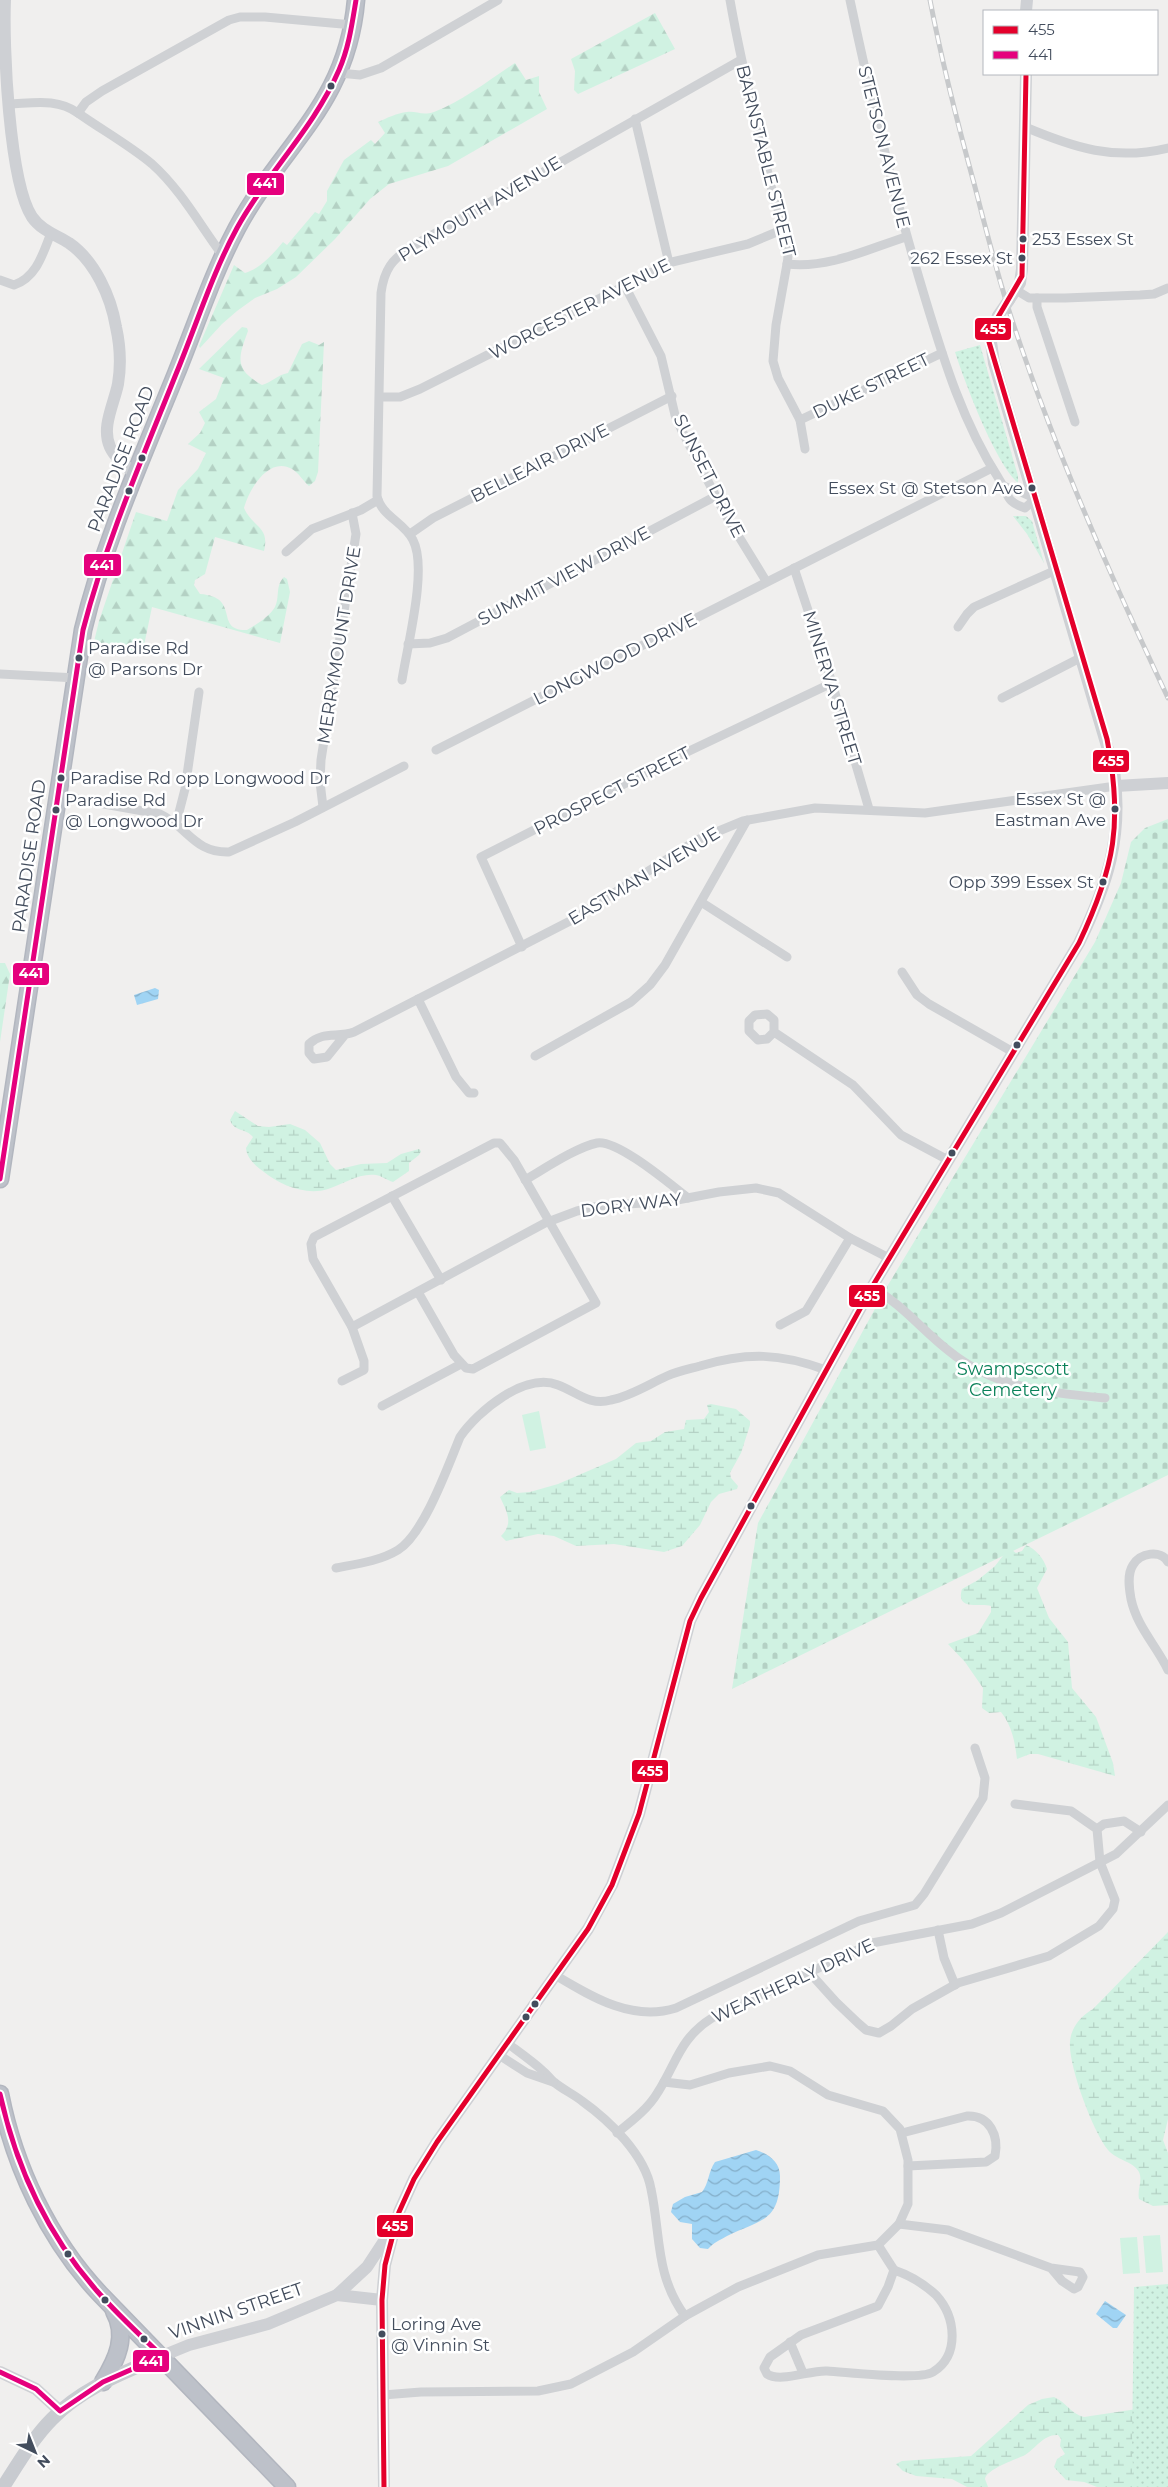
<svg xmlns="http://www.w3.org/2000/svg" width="1168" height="2487" font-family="Montserrat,sans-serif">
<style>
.forest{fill:url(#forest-firs)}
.wetland{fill:url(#wetland-marsh)}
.cemetery{fill:url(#cemetery-stones)}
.park{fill:url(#park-dots)}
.garden{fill:#d0f2e2}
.water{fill:url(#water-waves)}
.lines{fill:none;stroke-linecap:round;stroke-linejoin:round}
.highway-casing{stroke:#b2b6bf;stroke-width:19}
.street{stroke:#cfd1d4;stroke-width:9}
.secondary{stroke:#ced0d4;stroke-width:12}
.primary{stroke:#c8cbd0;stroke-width:14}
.highway{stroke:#bdc1c9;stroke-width:16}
.rail-casing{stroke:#c7c9cb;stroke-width:5}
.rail{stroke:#fff;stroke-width:3;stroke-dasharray:9;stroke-linecap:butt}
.secondary-bridge{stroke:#ced0d4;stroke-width:12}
.bus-1-casing{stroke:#fff;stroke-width:9}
.bus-2-casing{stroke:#fff;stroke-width:9}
.bus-1{stroke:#e4002b;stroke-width:5}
.bus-2{stroke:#e5007d;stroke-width:5}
.bus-dot{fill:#434d5d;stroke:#fff;stroke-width:2}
.labels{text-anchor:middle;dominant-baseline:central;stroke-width:5;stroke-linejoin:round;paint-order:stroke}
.bus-label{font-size:17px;fill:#434d5d;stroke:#fff;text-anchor:start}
.street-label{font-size:18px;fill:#434d5d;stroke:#fff}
.park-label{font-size:18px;fill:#0b825a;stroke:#fff}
.line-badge{stroke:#fff;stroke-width:2}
.badge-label{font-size:14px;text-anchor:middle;font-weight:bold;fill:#fff}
</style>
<defs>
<pattern id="forest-firs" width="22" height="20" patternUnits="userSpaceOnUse" patternTransform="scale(1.25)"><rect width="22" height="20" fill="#d0f2e2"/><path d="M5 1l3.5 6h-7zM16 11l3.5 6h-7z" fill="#b4d1c4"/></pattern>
<pattern id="wetland-marsh" width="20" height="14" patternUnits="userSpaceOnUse" patternTransform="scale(1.25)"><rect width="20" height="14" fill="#d0f2e2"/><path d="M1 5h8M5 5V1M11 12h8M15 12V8" fill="none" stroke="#b4d1c4"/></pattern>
<pattern id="cemetery-stones" width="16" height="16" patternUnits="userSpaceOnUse" patternTransform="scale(1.25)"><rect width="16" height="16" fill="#d0f2e2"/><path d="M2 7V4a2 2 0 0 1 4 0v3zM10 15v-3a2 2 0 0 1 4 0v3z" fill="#b4d1c4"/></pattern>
<pattern id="park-dots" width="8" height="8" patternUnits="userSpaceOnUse" patternTransform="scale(1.25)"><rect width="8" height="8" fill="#d0f2e2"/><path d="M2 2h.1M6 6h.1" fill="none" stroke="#b4d1c4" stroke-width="1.8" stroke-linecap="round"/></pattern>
<pattern id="water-waves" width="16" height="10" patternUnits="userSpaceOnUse" patternTransform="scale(1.25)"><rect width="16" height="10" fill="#a0d4f4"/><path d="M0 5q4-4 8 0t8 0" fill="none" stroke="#84aec9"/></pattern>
</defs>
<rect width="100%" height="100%" fill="#f0efee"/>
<g class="forest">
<path d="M655 13 675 49 578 94 574 90 575 71 571 59Z"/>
<path d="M515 63 526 80 539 76V92L547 109 448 166 389 184 370 199 335 239 296 277 277 289 255 298 237 311 222 324 200 348 199 346 234 265 245 273C261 268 272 255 283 242L287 245 315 212 319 214 327 201V191L344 160 371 140 375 144 385 133 378 122C387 118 397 113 407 112 417 111 422 116 434 112 463 101 489 80 515 63Z"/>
<path d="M242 327 247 328 248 331C238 358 234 369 262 385 272 382 277 375 288 373L302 344 309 341 319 345 324 342 318 472 315 481 309 486C303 481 299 473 292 469 269 456 249 489 244 508 253 528 270 526 264 551L215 537 205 574 195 580 194 585 200 594C242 597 213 631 247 630 257 624 269 617 275 607 280 597 275 586 284 577L287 579 290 592 280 643 152 607 142 655 92 650 99 621 136 512 167 521 178 490 198 469 206 453 188 444 200 433 205 423 199 412 216 399 224 378 199 369Z"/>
<path d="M0 963H5L10 974 0 1042Z"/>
</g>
<g class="wetland">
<path d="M235 1111 258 1126 269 1127 290 1124 305 1130 320 1143 330 1164 336 1170 361 1164 387 1163 401 1154 419 1149 421 1151 419 1155 409 1163V1171L393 1182C387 1180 382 1176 376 1175 358 1173 344 1184 328 1189 306 1196 280 1185 264 1172 255 1165 247 1159 246 1148L253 1137C246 1128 234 1132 230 1120Z"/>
<path d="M711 1404 736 1409 750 1421V1425L741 1453 730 1473 731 1478 738 1486 737 1489 719 1494 711 1502 700 1525 682 1546 664 1552 614 1544 576 1546 554 1536 538 1534 506 1541 501 1536C514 1523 507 1512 500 1497L509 1490 517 1493 530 1492 558 1484 616 1459 636 1443 651 1441 665 1432 684 1429 686 1420 704 1419 709 1412 707 1405Z"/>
<path d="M1026 1545C1036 1549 1044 1559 1047 1569L1037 1588 1049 1618 1068 1642 1072 1688 1096 1717 1113 1763 1115 1776 1038 1754H1030L1017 1759C1015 1742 1012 1726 1001 1712L989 1713 982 1708 983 1688 965 1662 948 1644 978 1633 991 1612V1606C981 1602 955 1612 962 1589L978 1580 995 1566 1009 1548 1016 1553 1022 1551Z"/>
<path d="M1168 1932V2119L1163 2140 1168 2153V2205L1153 2206 1139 2199C1137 2189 1143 2181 1139 2172 1133 2161 1116 2160 1108 2150 1093 2132 1068 2065 1070 2042 1071 2027 1081 2016 1093 2009Z"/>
<path d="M1054 2397C1066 2402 1071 2414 1084 2417L1137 2409 1168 2487H1097L1084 2482 1066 2480 1054 2467 1057 2459 1065 2454 1060 2446 1061 2439 1058 2435C1044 2434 1036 2448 1025 2455 1015 2460 987 2469 985 2479L988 2487H967L952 2479 916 2476 903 2471 896 2464 902 2461 971 2456 1028 2405 1042 2399Z"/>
</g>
<path class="cemetery" d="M1168 819V1475L732 1689 758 1523 888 1285 1095 942 1121 883 1131 842 1145 828Z"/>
<g class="park">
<path d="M980 345 1018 476V483C995 463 965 383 955 352Z"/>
<path d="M1013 516H1026L1032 521 1044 563 1027 534Z"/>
<path d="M1168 2284V2487H1135L1132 2454 1134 2287Z"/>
</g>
<g class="garden">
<path d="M539 1411 546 1448 530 1451 522 1415Z"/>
<path d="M1160 2235 1163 2272 1146 2273 1143 2236Z"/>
<path d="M1137 2237 1140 2273 1123 2274 1120 2238Z"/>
</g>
<g class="water">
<path d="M155 988 159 990 158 999 137 1005 134 995Z"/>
<path d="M756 2150C769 2154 780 2162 780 2176 780 2222 762 2219 727 2236 720 2240 713 2243 708 2249L700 2248 692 2239V2224L680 2222 671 2212 673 2204 685 2197 702 2192C709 2183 708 2172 715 2162Z"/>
<path d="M1105 2301 1126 2315 1117 2328H1113L1096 2314Z"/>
</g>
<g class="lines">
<g class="highway-casing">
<g id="highway">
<path d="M0 1179 83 630C104 542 142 458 176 374 196 325 212 275 237 228 282 144 347 105 356 0"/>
<path d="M0 2094C14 2166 49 2240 100 2294L287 2487"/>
<path d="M103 2382C117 2359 128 2336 114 2311"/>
</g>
</g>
<g class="street">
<path d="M730 0C741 64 757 127 772 190 778 214 792 239 787 264 828 269 868 249 906 237"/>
<path d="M850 0C871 100 895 199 925 298 944 361 963 423 999 479 1010 495 1004 501 1025 508L1035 499C1024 492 1015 491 1004 486"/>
<path d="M339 73 360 75 381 68 498 0"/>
<path d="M9 104C34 103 57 98 78 113L86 102 102 91 229 20 240 17H265L353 25"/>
<path d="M78 113C102 130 129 145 152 164 181 190 200 225 223 256"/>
<path d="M635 119 669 263"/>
<path d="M1025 127C1075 148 1114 161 1168 148"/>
<path d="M787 264 776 325 773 361 778 378 800 420 805 449"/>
<path d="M0 280 14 285C37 277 43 253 51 233"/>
<path d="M625 286 661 356 675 415 682 431 725 514 766 581"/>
<path d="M1016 290 1029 298H1065L1140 295 1154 294 1168 288"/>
<path d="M1037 298V307L1075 422"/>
<path d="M380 397H400L420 389 672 262 748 244 784 229"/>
<path d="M800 420 942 353"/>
<path d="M410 534 433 518 672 396"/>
<path d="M286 552 312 529 361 510 378 500"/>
<path d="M794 568 832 683 869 809"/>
<path d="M958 627 967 614 974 607 1056 570"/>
<path d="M408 644 430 643 447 638 716 496"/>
<path d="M0 674 77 678"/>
<path d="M402 680C407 647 428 568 413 540 404 522 381 516 377 496L381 293C384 270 392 259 411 247L741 60"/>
<path d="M1002 698 1082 657"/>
<path d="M436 750 992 468"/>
<path d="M59 796 160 814C188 827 194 853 229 852L295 822 404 766"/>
<path d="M323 807 320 782 321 760 356 534 352 513"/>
<path d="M176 824 185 789 199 692"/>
<path d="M701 902 787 957"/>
<path d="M522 947 481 857 685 753 832 683"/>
<path d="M902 972 917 995 929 1004 1013 1052"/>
<path d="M418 999 456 1077 469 1093H474"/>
<path d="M774 1032 767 1039 758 1040 749 1031V1021L755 1015 767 1014 774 1020V1032L853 1085 901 1135 948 1160"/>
<path d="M344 1036 327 1057 314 1059 309 1053V1044C322 1031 338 1038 354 1032L570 921 697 840 743 821 815 808 925 813 1116 786"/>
<path d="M535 1056 631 1002 650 985 665 965 747 820"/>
<path d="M525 1180C544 1169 577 1147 597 1143 617 1139 671 1185 688 1198"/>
<path d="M392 1196 441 1280"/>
<path d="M872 1287C904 1306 921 1329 949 1351 994 1388 1049 1393 1105 1398"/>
<path d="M780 1325 806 1311 850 1238"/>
<path d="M352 1327 545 1223 577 1211 599 1206 672 1201 719 1192 756 1188 779 1193 850 1238 889 1258"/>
<path d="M342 1381 364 1370V1361L352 1327 313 1259 311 1244 314 1237 494 1143H500L514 1160 596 1303 473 1369 466 1368 454 1355 418 1292"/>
<path d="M382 1406 461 1364"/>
<path d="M1168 1562C1161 1549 1140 1553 1133 1565 1127 1574 1129 1588 1131 1599 1137 1627 1156 1645 1168 1670"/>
<path d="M336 1568C357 1564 380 1561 398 1550 424 1534 448 1466 460 1437 478 1411 525 1372 558 1385 577 1392 589 1406 611 1400 631 1396 649 1384 667 1376 678 1371 689 1369 700 1366 747 1352 780 1353 826 1370"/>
<path d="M1097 1829 1104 1824 1124 1821 1141 1832"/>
<path d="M938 1930 944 1958 955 1985"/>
<path d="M809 1972 836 2002 858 2023 866 2030 879 2033 891 2026 912 2009 958 1983 1049 1956 1099 1926 1113 1909 1115 1900 1100 1862 1097 1829 1071 1811 1015 1804"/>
<path d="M555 1975C592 1997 632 2022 676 2008L859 1921 915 1905 924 1894 983 1798 985 1778 975 1748"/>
<path d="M507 2043C519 2052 532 2061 543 2071 547 2074 550 2079 554 2082 562 2089 573 2094 582 2101 610 2121 645 2155 651 2189 661 2236 655 2275 685 2316"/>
<path d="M499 2055 527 2073 553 2082"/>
<path d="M617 2133C632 2121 648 2109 658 2092 677 2062 680 2038 712 2018L872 1943 972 1924 1001 1913 1116 1854 1168 1805"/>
<path d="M902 2133 967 2116C990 2115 999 2136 995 2156L986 2162 908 2166"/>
<path d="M899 2224 948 2230 1051 2268 1080 2272 1083 2277 1078 2287 1074 2289 1062 2281 1051 2268"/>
<path d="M878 2245 894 2270"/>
<path d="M894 2270C909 2275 924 2284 936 2295 956 2317 960 2355 933 2372 919 2381 847 2372 827 2371 810 2370 780 2383 767 2374L764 2368 770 2357 801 2335 878 2306 888 2287Z"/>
<path d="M790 2342 803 2373"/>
<path d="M383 2395 421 2392 538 2391 571 2384 633 2352 685 2316 738 2287 818 2255 878 2245 899 2224 908 2204V2160L900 2129 883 2111 828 2095 790 2071 770 2066 729 2073 690 2085 664 2082"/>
</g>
<g class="secondary">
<path d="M5 0C3 45 9 182 32 217 41 230 56 235 69 243 95 261 111 297 116 327 120 345 121 366 118 384 114 404 101 427 110 447 115 458 127 467 136 475"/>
<path d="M1026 11 1027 0"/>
<path d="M1009 300 1020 283 1022 269 1026 74"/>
<path d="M1116 786 1168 783"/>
<path d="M337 2295 367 2267 388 2235"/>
<path d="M162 2356 189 2345 268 2324 337 2295 382 2300"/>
<path d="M0 2372 36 2389 60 2411"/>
<path d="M384 2487 382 2300 385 2265 399 2212 414 2179 437 2142 588 1929 612 1885 639 1814 690 1621 701 1598 872 1287 1079 943C1108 883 1123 837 1114 770L994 363 990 335 998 316"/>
</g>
<path class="primary" d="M3 2487C18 2464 33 2438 52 2419 82 2388 123 2373 162 2356"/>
<use href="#highway" class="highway"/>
<g class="rail-casing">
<path id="rail" d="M930 0C942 63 958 125 975 187 987 234 999 282 1015 329 1057 455 1111 577 1168 698"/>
</g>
<use href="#rail" class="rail"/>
<path class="secondary-bridge" d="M998 316 1009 300"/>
<g class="bus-1-casing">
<path id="bus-1" d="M384 2487 382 2300 385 2265 399 2212 414 2179 437 2142 588 1929 612 1885 639 1814 690 1621 701 1598 872 1287 1079 943C1115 867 1123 822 1107 739L989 342 994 324 1022 276 1026 74"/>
</g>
<g class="bus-2-casing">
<g id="bus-2">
<path d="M0 1179 83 630C106 542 142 459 176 374 196 326 212 274 237 228 267 173 314 128 339 70 349 47 352 24 356 0"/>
<path d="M0 2094C16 2167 47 2234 97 2291 117 2314 140 2335 162 2356L103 2382 60 2411 36 2389 0 2372"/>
</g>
</g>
<use href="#bus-1" class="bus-1"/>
<use href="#bus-2" class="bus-2"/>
</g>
<g class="bus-dot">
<circle cx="331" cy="86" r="4.5"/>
<circle cx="1023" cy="239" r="4.5"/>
<circle cx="1022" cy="258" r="4.5"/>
<circle cx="142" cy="458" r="4.5"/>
<circle cx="1032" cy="488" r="4.5"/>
<circle cx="129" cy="491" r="4.5"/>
<circle cx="79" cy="658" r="4.5"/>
<circle cx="61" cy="778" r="4.5"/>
<circle cx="1115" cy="809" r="4.5"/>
<circle cx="56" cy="810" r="4.5"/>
<circle cx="1103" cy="882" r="4.5"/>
<circle cx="1017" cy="1045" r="4.5"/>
<circle cx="952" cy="1153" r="4.5"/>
<circle cx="751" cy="1506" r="4.5"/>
<circle cx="535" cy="2004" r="4.5"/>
<circle cx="526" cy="2017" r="4.5"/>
<circle cx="68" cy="2254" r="4.5"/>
<circle cx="105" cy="2300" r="4.5"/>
<circle cx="382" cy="2334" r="4.5"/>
<circle cx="144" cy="2339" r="4.5"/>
</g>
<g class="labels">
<g class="bus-label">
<text x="1032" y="239">253 Essex St</text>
<text x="1013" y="258" text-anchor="end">262 Essex St</text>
<text x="1023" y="488" text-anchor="end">Essex St @ Stetson Ave</text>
<text x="88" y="648">Paradise Rd<tspan x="88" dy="21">@ Parsons Dr</tspan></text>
<text x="70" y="778">Paradise Rd opp Longwood Dr</text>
<text x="1106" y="799" text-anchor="end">Essex St @<tspan x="1106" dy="21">Eastman Ave</tspan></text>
<text x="65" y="800">Paradise Rd<tspan x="65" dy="21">@ Longwood Dr</tspan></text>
<text x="1094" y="882" text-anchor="end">Opp 399 Essex St</text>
<text x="391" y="2324">Loring Ave<tspan x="391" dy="21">@ Vinnin St</tspan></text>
</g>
<g class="street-label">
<text transform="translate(884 147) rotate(76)">STETSON AVENUE</text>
<text transform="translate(766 161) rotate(76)">BARNSTABLE STREET</text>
<text transform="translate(480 209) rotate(-31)">PLYMOUTH AVENUE</text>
<text transform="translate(580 309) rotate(-27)">WORCESTER AVENUE</text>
<text transform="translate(871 386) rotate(-26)">DUKE STREET</text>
<text transform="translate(121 459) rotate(-69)">PARADISE ROAD</text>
<text transform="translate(540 463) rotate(-27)">BELLEAIR DRIVE</text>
<text transform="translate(709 476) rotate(63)">SUNSET DRIVE</text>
<text transform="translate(564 576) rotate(-28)">SUMMIT VIEW DRIVE</text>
<text transform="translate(339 645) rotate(-81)">MERRYMOUNT DRIVE</text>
<text transform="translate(615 659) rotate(-27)">LONGWOOD DRIVE</text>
<text transform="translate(832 688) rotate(73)">MINERVA STREET</text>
<text transform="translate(612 791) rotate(-27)">PROSPECT STREET</text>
<text transform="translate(29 856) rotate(-82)">PARADISE ROAD</text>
<text transform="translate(644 876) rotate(-31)">EASTMAN AVENUE</text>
<text transform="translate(631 1205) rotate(-7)">DORY WAY</text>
<text transform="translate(793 1981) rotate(-25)">WEATHERLY DRIVE</text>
<text transform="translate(236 2311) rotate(-19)">VINNIN STREET</text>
</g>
<g class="park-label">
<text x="1013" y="1369">Swampscott<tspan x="1013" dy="21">Cemetery</tspan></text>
</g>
</g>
<g class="line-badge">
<rect x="246" y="172" width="39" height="24" rx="5" fill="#e5007d"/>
<rect x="974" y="317" width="38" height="24" rx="5" fill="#e4002b"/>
<rect x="83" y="553" width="39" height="24" rx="5" fill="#e5007d"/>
<rect x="1092" y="749" width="38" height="24" rx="5" fill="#e4002b"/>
<rect x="12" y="962" width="38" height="24" rx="5" fill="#e5007d"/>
<rect x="848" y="1284" width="38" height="24" rx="5" fill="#e4002b"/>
<rect x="631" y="1759" width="38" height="24" rx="5" fill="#e4002b"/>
<rect x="376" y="2214" width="38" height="24" rx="5" fill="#e4002b"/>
<rect x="132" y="2349" width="38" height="24" rx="5" fill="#e5007d"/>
</g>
<g class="badge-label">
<text x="265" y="188">441</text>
<text x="993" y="334">455</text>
<text x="102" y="570">441</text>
<text x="1111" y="766">455</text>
<text x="31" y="978">441</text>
<text x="867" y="1301">455</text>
<text x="650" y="1776">455</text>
<text x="395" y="2231">455</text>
<text x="151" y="2366">441</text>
</g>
<rect x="983" y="10" width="175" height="65" fill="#ffffff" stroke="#b4b8be"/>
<rect x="993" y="26" width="25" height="8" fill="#e4002b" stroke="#b4b8be"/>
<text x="1028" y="35" font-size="15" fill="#434d5d">455</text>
<rect x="993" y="51" width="25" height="8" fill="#e5007d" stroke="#b4b8be"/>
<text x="1028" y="60" font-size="15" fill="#434d5d">441</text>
<g transform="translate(35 2452) rotate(137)" stroke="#ffffff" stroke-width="4" paint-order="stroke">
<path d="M0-4L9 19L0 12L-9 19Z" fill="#434d5d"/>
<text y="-8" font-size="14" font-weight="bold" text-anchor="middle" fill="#434d5d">N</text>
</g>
</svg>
